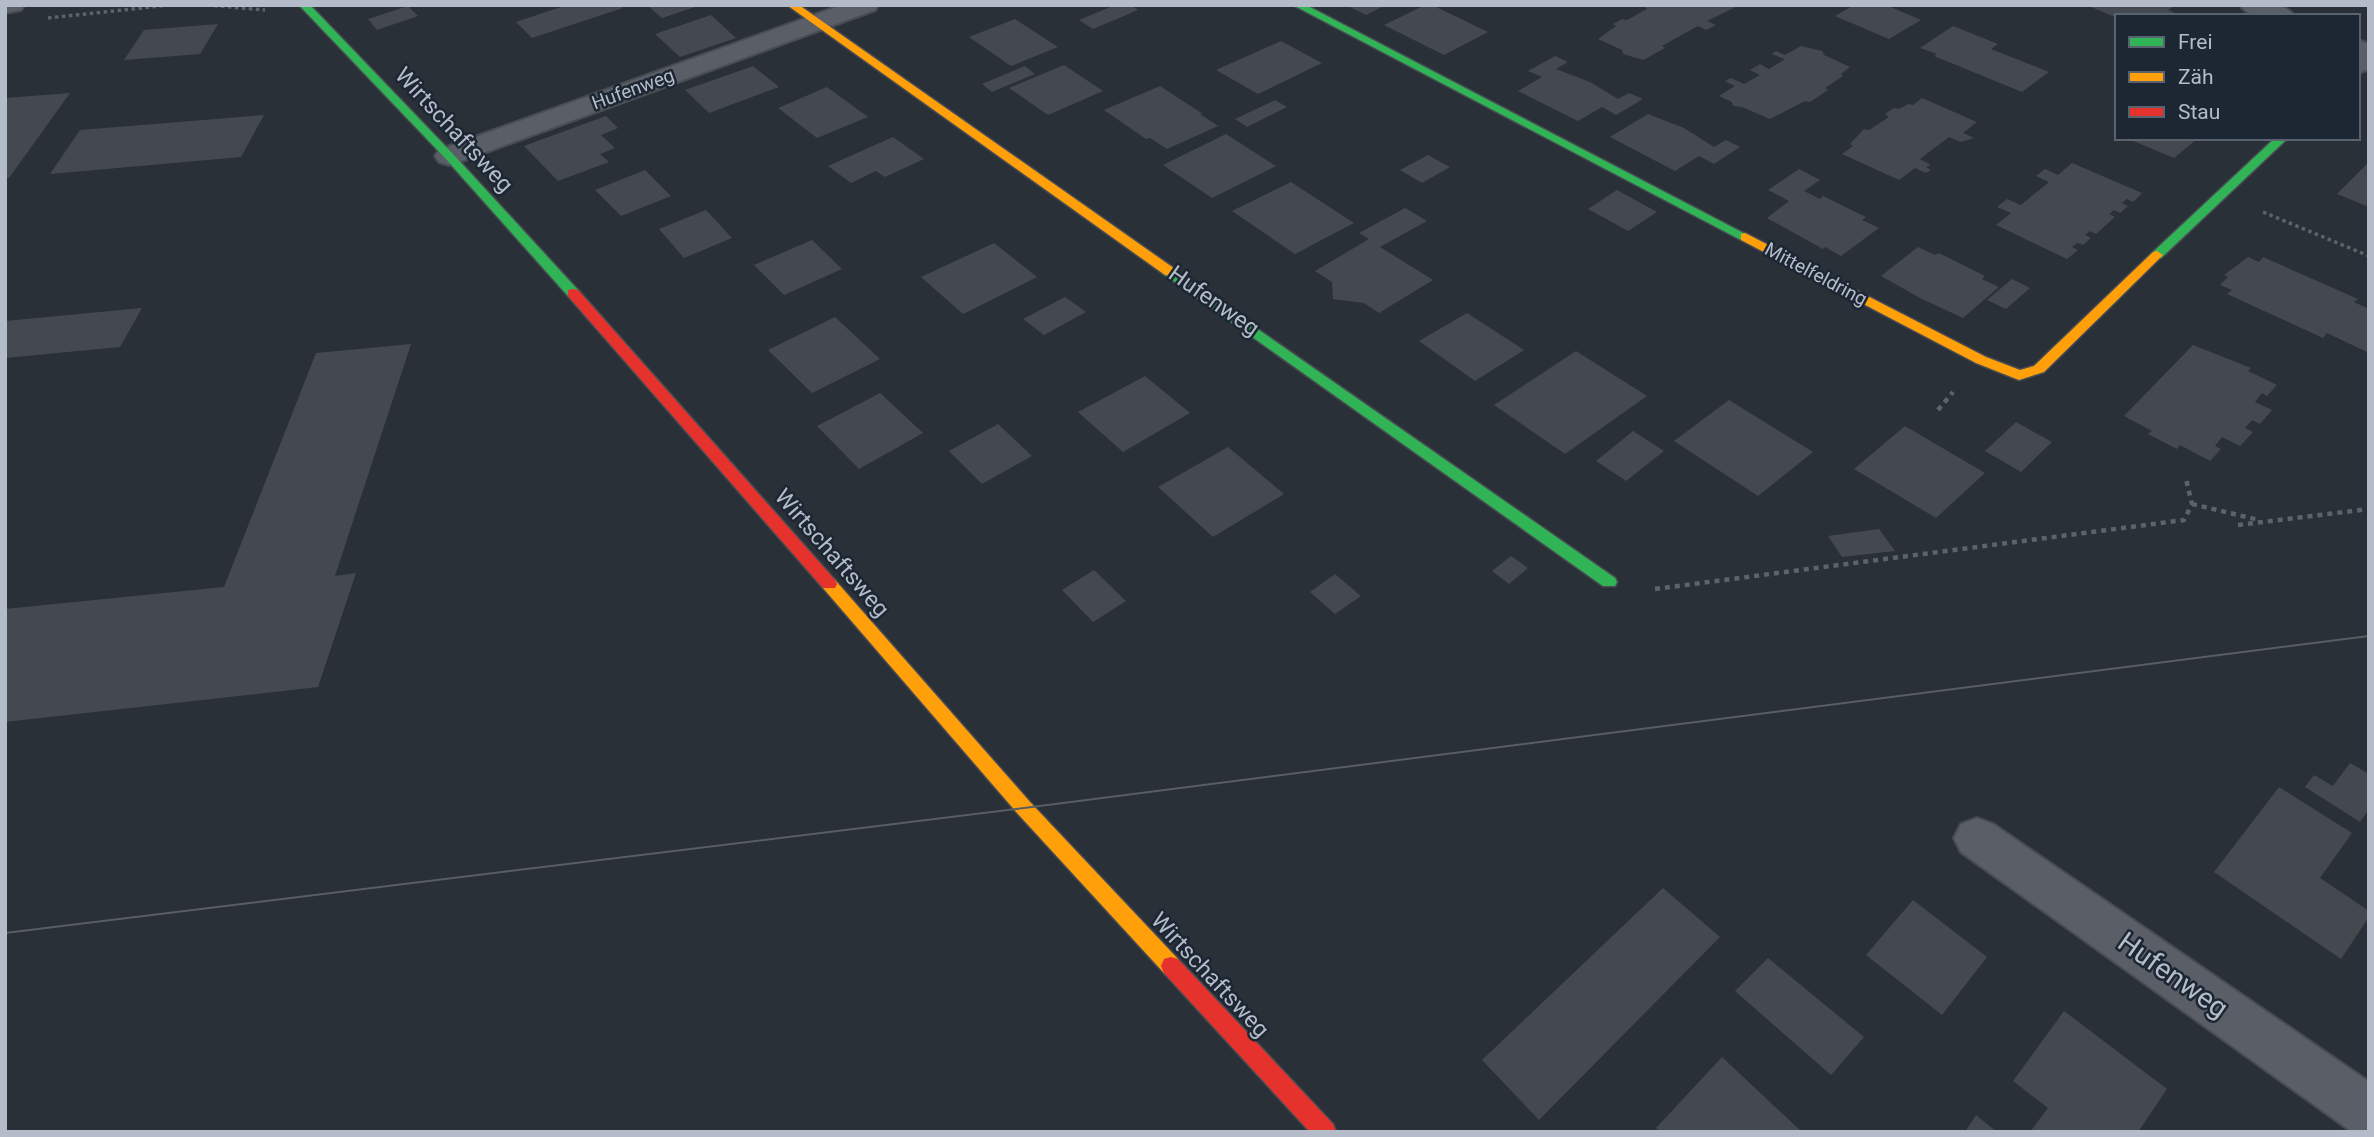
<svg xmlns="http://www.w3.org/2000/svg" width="2374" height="1137" font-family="Roboto,sans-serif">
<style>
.building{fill:#444950}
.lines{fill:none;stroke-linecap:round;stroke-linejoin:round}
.street-casing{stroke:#484c53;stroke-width:4}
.fast-casing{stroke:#484c53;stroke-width:3}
.slow-casing{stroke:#484c53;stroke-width:3}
.jam-casing{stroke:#484c53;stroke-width:3}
.path-far1{stroke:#5d636a;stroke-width:3.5;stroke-dasharray:3.5 3.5;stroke-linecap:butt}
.path{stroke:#5d636a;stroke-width:4.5;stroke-dasharray:5 5;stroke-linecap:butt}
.street{fill:#5a5e66;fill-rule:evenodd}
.fast{fill:#30b455;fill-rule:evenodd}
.slow{fill:#ff9f0a;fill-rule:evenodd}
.jam{fill:#e5322d;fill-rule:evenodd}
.tram{stroke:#595d64;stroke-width:2}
.labels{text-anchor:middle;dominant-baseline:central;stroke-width:5;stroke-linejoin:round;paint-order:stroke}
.far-street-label{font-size:19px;fill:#b4bcc9;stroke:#1d2633}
.street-label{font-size:23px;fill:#b4bcc9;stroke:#1d2633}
.near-street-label{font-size:28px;fill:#b4bcc9;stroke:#1d2633}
</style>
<rect width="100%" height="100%" fill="#2a3038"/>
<g class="building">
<path d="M567 5H620L623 8 532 38 516 22Z"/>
<path d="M647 5H698V6L662 18Z"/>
<path d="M1115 5H1131L1138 10 1093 29 1079 20Z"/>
<path d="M1346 5H1386L1366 15Z"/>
<path d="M1425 5H1432L1488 32 1444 55 1384 25Z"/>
<path d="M1648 5H1740L1707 21 1716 25 1706 30 1698 26 1662 46 1665 48 1643 60 1623 54 1622 50 1598 39 1616 26 1613 24 1622 19 1627 20 1647 9 1645 7Z"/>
<path d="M1854 5H1886L1921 20 1889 39 1835 16Z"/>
<path d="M2169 5 2173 7 2168 10 2182 16H2117V18L2089 6Z"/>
<path d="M408 6 418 16 377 30 368 19Z"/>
<path d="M711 15 736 38 680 57 655 34Z"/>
<path d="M1015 19 1058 47 1011 66 969 37Z"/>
<path d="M218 24 200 54 124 60 144 30Z"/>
<path d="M1953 26 1998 44 1991 49 2049 72 2022 92 1934 56 1937 54 1920 48Z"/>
<path d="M1281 41 1322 63 1258 94 1216 70Z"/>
<path d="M1801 46 1822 51 1824 55 1850 67 1841 74 1843 76 1825 88 1828 90 1810 102 1805 101 1770 119 1742 107 1733 106 1732 102 1719 96 1735 86 1725 81 1731 78 1744 84 1760 75 1750 70 1760 64 1769 69 1785 59 1771 54 1776 51 1785 55Z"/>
<path d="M1555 56 1568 62 1556 69 1590 82 1618 99 1629 93 1643 99 1616 115 1602 107 1578 121 1518 91 1542 77 1528 71Z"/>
<path d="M1064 65 1103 91 1048 115 1009 88Z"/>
<path d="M753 66 779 87 709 113 685 90Z"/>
<path d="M1025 66 1035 74 992 92 982 84Z"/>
<path d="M1160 86 1203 114H1200L1218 126 1167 149 1150 138 1146 139 1104 110Z"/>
<path d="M827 87 868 117 817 138 778 108Z"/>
<path d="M70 93 9 178H5V98Z"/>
<path d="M1922 98 1977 122 1963 133 1974 138 1961 142 1949 137 1920 159 1931 165 1926 167 1931 170 1926 173 1915 168 1899 180 1842 154 1853 146 1850 144 1864 129 1869 130 1889 117 1885 114 1894 108 1899 109 1908 104 1913 105Z"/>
<path d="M1275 100 1287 107 1247 127 1235 119Z"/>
<path d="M1648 114 1684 128 1714 147 1726 140 1740 147 1714 164 1699 156 1675 171 1610 137Z"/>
<path d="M264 115 241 157 50 174 80 130Z"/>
<path d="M606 116 618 128 601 135 615 148 600 154 609 162 558 181 524 146Z"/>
<path d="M1226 134 1276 166 1212 198 1163 165Z"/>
<path d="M893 137 924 159 885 177 876 171 851 183 828 166Z"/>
<path d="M2126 138H2198L2174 158Z"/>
<path d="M1428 155 1450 167 1422 183 1400 170Z"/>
<path d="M2369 162V207L2337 194Z"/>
<path d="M2072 163 2142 193 2133 202 2127 199 2122 203 2128 206 2120 213 2114 210 2109 214 2115 217 2096 234 2090 231 2085 235 2091 238 2083 245 2077 243 2072 247 2078 250 2067 259 1996 225 2011 213 1997 207 2007 199 2021 205 2049 182 2036 176 2045 169 2058 175Z"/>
<path d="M1799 169 1820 180 1804 191 1820 199 1823 196 1866 217 1862 220 1879 228 1841 256 1825 247 1823 249 1767 218 1789 201 1768 190Z"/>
<path d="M645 170 671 196 621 216 595 190Z"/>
<path d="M1291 182 1354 223 1295 254 1232 211Z"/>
<path d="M1617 190 1657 212 1628 231 1588 209Z"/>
<path d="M1405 208 1427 221 1380 247 1433 280 1379 313 1364 303 1333 299 1332 282 1315 271 1369 239 1359 233Z"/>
<path d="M706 210 732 238 684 258 659 229Z"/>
<path d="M812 240 842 269 784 295 754 265Z"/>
<path d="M994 243 1037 277 963 314 921 277Z"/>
<path d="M1918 247 1935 255 1939 253 1985 276 1982 279 1999 287 1963 318 1920 298 1881 276Z"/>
<path d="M2248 257 2259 262 2263 257 2358 299 2354 302 2369 309V353L2327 333 2323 338 2227 294 2232 290 2220 285 2228 277 2224 275Z"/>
<path d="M2012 279 2030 288 2006 309 1987 300Z"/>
<path d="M1065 297 1086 312 1044 335 1023 319Z"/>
<path d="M142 308 120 347 5 358V321Z"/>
<path d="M1467 313 1524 350 1475 381 1419 341Z"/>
<path d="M835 317 880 359 812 393 768 350Z"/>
<path d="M411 344 335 576 356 573 318 687 5 722V609L224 587 316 353Z"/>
<path d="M2193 345 2251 368 2248 371 2277 385 2267 396 2262 393 2255 402 2272 410 2260 424 2252 420 2245 428 2253 432 2240 446 2222 437 2215 446 2221 449 2210 461 2180 445 2177 449 2148 434 2152 431 2124 416Z"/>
<path d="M1576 351 1647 396 1565 454 1494 405Z"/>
<path d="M1145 376 1190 413 1123 452 1078 412Z"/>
<path d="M880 393 923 433 859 469 817 426Z"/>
<path d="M1729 400 1813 452 1758 496 1674 441Z"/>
<path d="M2016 422 2052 442 2021 472 1985 451Z"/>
<path d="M998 424 1032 456 982 484 949 451Z"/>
<path d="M1905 426 1985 473 1936 518 1854 469Z"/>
<path d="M1633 431 1664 451 1626 481 1596 461Z"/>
<path d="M1228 447 1284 494 1213 537 1158 487Z"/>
<path d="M1879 529 1895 551 1842 557 1828 536Z"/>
<path d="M1511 556 1528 568 1509 584 1492 571Z"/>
<path d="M1094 570 1126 601 1093 622 1062 590Z"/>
<path d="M1335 574 1361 596 1335 614 1310 592Z"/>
<path d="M2350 763 2369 774V809L2360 822 2305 787 2314 775 2333 786Z"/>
<path d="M2279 787 2352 833 2320 878 2369 911V917L2341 959 2214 872Z"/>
<path d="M1663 888 1720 937 1539 1120 1482 1060Z"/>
<path d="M1913 900 1987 957 1942 1015 1866 955Z"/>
<path d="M1768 958 1864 1037 1831 1075 1735 991Z"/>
<path d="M2064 1011 2167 1089 2138 1132H2030L2048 1108 2013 1081Z"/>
<path d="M1722 1057 1802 1132H1660L1656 1128Z"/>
<path d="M1976 1115 1997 1132H1965Z"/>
</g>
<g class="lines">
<g class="street-casing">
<g id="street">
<path d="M5 5H24L21 10 5 13Z"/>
<path d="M842 5H878L875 10 459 162 449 165 439 162 435 156 439 150Z"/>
<path d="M2240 5C2256 5 2284 0 2294 16 2278 16 2251 21 2240 5Z"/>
<path d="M2358 40 2369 44V69L2358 73Z"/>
<path d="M1977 818 1993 824 2369 1082V1132L2351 1131 1961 852 1954 838 1961 824Z"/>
</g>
</g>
<g class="fast-casing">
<g id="fast">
<path d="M299 5H310L453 154 578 290V296H568L445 158Z"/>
<path d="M1293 5H1306L1751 237 1745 241 1741 240Z"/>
<path d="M2275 138H2288L2161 258H2153V252Z"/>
<path d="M1170 268 1615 578 1617 582 1615 586H1603L1165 275 1164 272Z"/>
</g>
</g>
<g class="slow-casing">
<g id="slow">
<path d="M787 5H799L1175 269V275H1165Z"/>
<path d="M1745 233 1986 357 2020 370 2034 366 2153 252 2157 251 2163 255 2044 372 2019 380 1976 363 1741 240V234Z"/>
<path d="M829 578 835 580 1030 802 1178 959 1181 966 1178 973 1171 975 1164 973 1018 814 823 588 821 584 823 580Z"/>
</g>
</g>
<g class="jam-casing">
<g id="jam">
<path d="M573 289 578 290 835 580 837 584 835 588H823L568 296V290Z"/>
<path d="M1171 957 1178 959 1333 1124 1336 1132H1310L1164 973 1161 966 1164 959Z"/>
</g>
</g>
<g class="path-far1">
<path d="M207 5 265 10"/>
<path d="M48 18 169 5"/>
<path d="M2263 212 2369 256"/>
</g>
<g class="path">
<path d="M1938 410 1953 392"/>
<path d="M2192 504 2259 520"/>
<path d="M2238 525 2369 509"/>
<path d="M1655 589 2184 520 2192 504 2186 479"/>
</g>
<use href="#street" class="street"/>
<use href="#fast" class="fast"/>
<use href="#slow" class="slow"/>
<use href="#jam" class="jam"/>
<path class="tram" d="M5 933 1024 808 2369 636"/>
</g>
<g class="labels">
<g class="far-street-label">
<text transform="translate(633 89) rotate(-20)">Hufenweg</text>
<text transform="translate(1816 274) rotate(28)">Mittelfeldring</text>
</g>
<g class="street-label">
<text transform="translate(454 130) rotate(47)">Wirtschaftsweg</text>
<text transform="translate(1214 301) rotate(35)">Hufenweg</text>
<text transform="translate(832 553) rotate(49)">Wirtschaftsweg</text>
<text transform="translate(1210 975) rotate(47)">Wirtschaftsweg</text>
</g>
<g class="near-street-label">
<text transform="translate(2173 975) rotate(35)">Hufenweg</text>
</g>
</g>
<rect width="2374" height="1137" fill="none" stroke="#b4bcc9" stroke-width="14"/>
<rect x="2115" y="14" width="245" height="126" fill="#1d2633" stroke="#59626f" stroke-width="2"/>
<rect x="2129" y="37" width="35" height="10" fill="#30b455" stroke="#59626f" stroke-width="2"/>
<text x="2178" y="49" font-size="21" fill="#b4bcc9">Frei</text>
<rect x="2129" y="72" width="35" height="10" fill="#ff9f0a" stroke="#59626f" stroke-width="2"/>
<text x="2178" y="84" font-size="21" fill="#b4bcc9">Zäh</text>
<rect x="2129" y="107" width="35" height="10" fill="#e5322d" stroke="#59626f" stroke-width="2"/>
<text x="2178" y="119" font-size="21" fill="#b4bcc9">Stau</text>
</svg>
